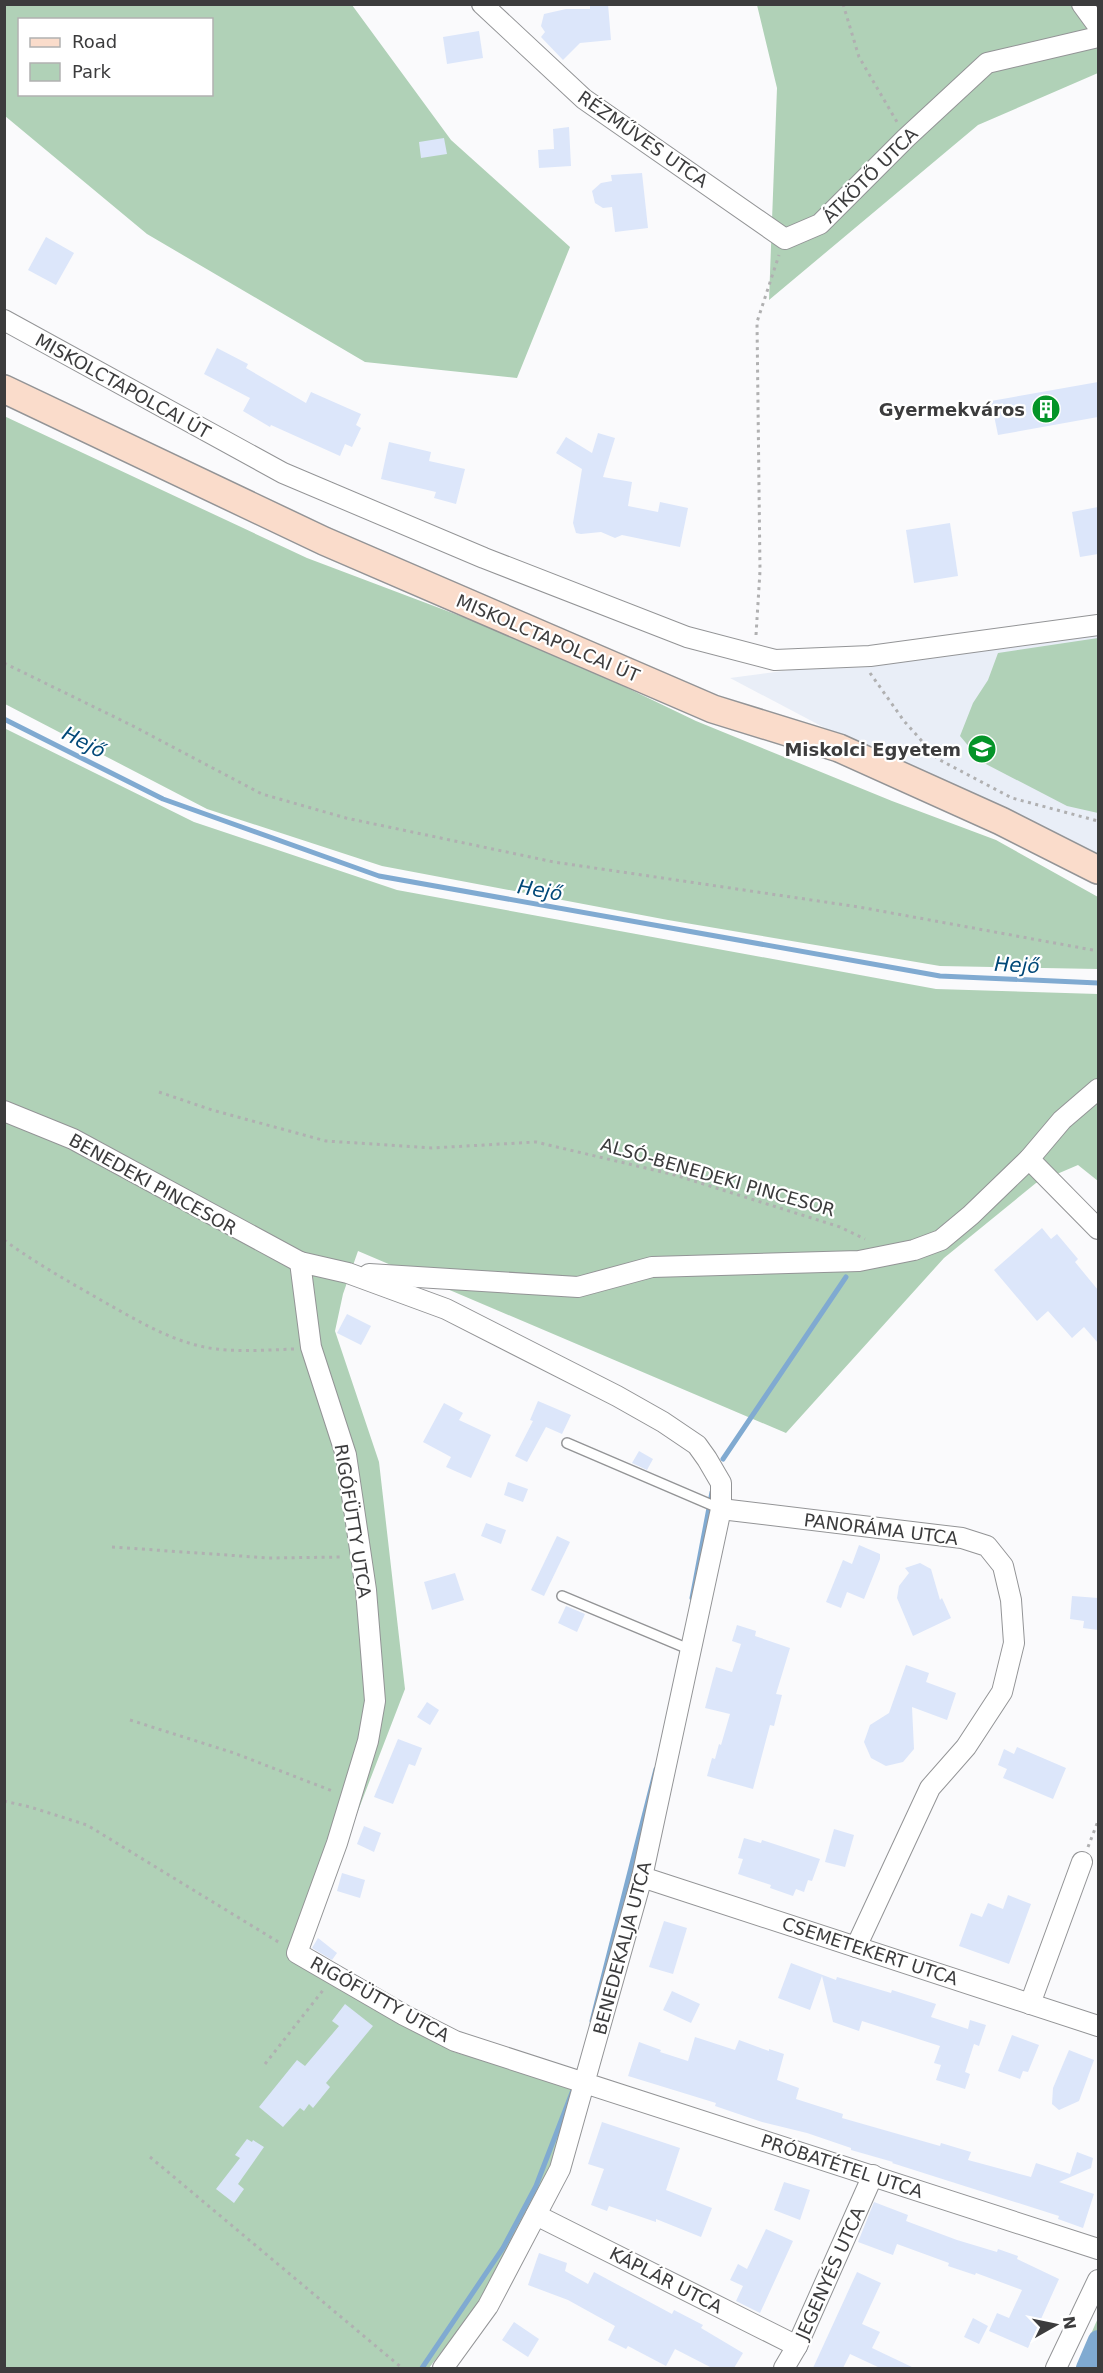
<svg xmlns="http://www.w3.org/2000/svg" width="1103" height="2373" font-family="'DejaVu Sans',sans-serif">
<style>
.built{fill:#e9eef7}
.green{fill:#b0d1b7;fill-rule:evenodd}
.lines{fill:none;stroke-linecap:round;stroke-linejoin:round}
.stream{stroke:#80aad1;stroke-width:5}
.canal{stroke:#80aad1;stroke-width:20}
.building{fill:#dce6fa}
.lane-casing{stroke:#939496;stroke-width:12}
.street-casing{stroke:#939496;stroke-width:22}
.secondary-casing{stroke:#939496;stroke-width:30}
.path{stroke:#b0b0b1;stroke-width:3;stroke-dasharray:3 4.5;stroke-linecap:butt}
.lane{stroke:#fff;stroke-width:9}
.street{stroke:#fff;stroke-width:20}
.secondary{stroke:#fadccb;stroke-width:27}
.labels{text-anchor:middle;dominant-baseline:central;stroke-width:4.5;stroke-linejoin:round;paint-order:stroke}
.street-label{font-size:18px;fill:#3c3c3d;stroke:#fff}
.poi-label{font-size:18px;font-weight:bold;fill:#3c3c3d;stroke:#fff;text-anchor:end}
.water-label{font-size:20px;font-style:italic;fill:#004878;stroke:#fff}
</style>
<rect width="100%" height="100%" fill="#fafafc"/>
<path class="built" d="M1098 629V872L730 678Z"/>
<g class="green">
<path d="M4 5H352L451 140 570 247 517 378 365 362 147 234 5 116ZM20 20H212V94H20Z"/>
<path d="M757 5H1098V73L978 125 769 300 777 88Z"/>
<path d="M4 416 307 558 540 646 696 721 892 801 996 840 1098 897V969L940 966 668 920 382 866 207 809 5 704Z"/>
<path d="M1098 638V813L1067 806 982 762 960 736 973 703 988 680 998 653Z"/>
<path d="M4 728 194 822 397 890 936 989 1098 994V1181L1078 1165 1036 1183 944 1258 786 1433 358 1251 343 1294 335 1331 379 1462 405 1689 299 1964 454 2052 578 2088 543 2190 474 2310 429 2368H5Z"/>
<path d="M1098 2318V2368H1076Z"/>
</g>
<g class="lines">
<g class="stream">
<path d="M4 719 163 799 379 876 940 976 1098 983"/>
<path d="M723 1459 846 1277"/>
<path d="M692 1598 712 1492"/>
<path d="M592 2021 656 1769"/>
<path d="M422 2368 503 2248 536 2186 573 2090"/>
</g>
<path class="canal" d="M1086 2368 1098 2340"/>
</g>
<g class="building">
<path d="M608 4 611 40 580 43 563 60 541 37 545 32 541 26 544 14 566 9H590V6Z"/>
<path d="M479 31 483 58 447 64 443 37Z"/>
<path d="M569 127 571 166 539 168 538 150 554 149 553 129Z"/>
<path d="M444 138 447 154 421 158 419 142Z"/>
<path d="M642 173 648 228 615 232 612 207 603 208 595 203 592 191 601 183 612 181 611 175Z"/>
<path d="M46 237 74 253 56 285 28 270Z"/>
<path d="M217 348 248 364 246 368 306 403 311 392 361 414 356 425 361 428 352 447 345 444 340 456 271 425 270 427 243 411 250 398 204 374Z"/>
<path d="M1098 382V417L998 435 991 401Z"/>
<path d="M598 433 615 438 603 477 632 482 628 506 658 512 660 502 688 508 680 547 622 535 615 538 601 532 581 534 576 533 573 523 582 469 556 453 566 437 592 453Z"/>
<path d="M389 442 431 452 429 461 465 469 456 504 434 498 436 492 381 479Z"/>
<path d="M1098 507V554L1080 557 1072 512Z"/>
<path d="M950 523 958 576 914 583 906 530Z"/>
<path d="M1042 1228 1051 1239 1057 1234 1078 1259 1075 1262 1098 1290V1343L1084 1327 1072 1338 1048 1311 1037 1321 994 1270Z"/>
<path d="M347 1314 371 1326 361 1345 337 1333Z"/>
<path d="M538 1401 571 1415 562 1434 546 1427 527 1462 515 1456 533 1421 530 1420Z"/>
<path d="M444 1403 463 1413 459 1420 491 1435 471 1478 446 1467 451 1457 423 1442Z"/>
<path d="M639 1451 653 1459 647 1470 632 1463Z"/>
<path d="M508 1482 528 1489 523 1502 504 1495Z"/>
<path d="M486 1523 506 1530 501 1544 481 1536Z"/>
<path d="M557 1536 570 1542 544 1596 531 1590Z"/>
<path d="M859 1545 880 1554V1559L864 1599 847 1592 841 1608 826 1602 843 1560 852 1564Z"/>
<path d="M920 1563 931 1569 940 1600 942 1598 951 1618 913 1636 897 1598 899 1586 909 1573 905 1568Z"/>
<path d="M455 1573 464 1600 432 1610 424 1582Z"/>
<path d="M1072 1596 1098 1598V1630L1083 1628 1084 1621 1070 1619Z"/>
<path d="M566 1606 585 1614 577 1632 558 1623Z"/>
<path d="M737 1625 756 1631 755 1636 790 1648 776 1694 782 1695 774 1726 770 1725 753 1789 707 1776 712 1758 715 1759 719 1744 721 1745 730 1714 705 1708 716 1667 732 1672 741 1644 732 1641Z"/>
<path d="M906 1665 929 1673 926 1682 956 1693 947 1720 912 1707 914 1749 903 1762 886 1766 871 1758 864 1742 870 1725 889 1713Z"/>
<path d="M427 1702 439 1710 430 1725 417 1717Z"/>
<path d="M398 1739 422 1748 415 1766 409 1764 393 1804 374 1797Z"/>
<path d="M1017 1747 1066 1768 1053 1799 1003 1778 1007 1769 998 1765 1004 1749 1014 1754Z"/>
<path d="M364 1826 381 1833 374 1852 357 1844Z"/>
<path d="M834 1829 854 1835 845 1867 825 1862Z"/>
<path d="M744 1838 761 1843 762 1840 820 1859 812 1881 808 1880 804 1892 796 1889 793 1896 770 1888 771 1885 738 1874 743 1859 738 1858Z"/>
<path d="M342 1873 365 1880 360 1898 337 1891Z"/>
<path d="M1008 1895 1031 1904 1009 1964 959 1946 971 1913 982 1917 988 1903 1003 1909Z"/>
<path d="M664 1921 687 1928 673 1974 649 1967Z"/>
<path d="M318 1938 337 1953 332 1960 312 1948Z"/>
<path d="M791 1963 836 1980 837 1977 891 1993 892 1990 936 2004 931 2017 968 2029 970 2020 986 2025 979 2046 974 2044 965 2072 970 2074 965 2089 936 2080 941 2065 934 2063 940 2046 862 2021 859 2031 833 2022 822 1976 810 2010 778 1998Z"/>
<path d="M672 1991 700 2004 691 2023 663 2010Z"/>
<path d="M345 2004 373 2026 326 2083 330 2087 313 2108 309 2104 304 2111 300 2108 283 2127 259 2107 297 2060 305 2066 339 2026 332 2021Z"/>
<path d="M1012 2035 1039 2045 1028 2072 1023 2071 1020 2079 998 2071Z"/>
<path d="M695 2037 735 2050 739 2040 769 2051V2049L784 2054 777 2080 799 2088 796 2099 843 2114 842 2118 940 2146 941 2143 971 2152 968 2160 1031 2177 1036 2163 1070 2174 1077 2152 1093 2158 1091 2168 1059 2182 1094 2194 1083 2228 1058 2219 1059 2216 892 2163 893 2162 851 2150V2148L807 2133 762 2122 715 2106 716 2103 628 2076 639 2042 661 2050 660 2052 688 2061Z"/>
<path d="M1069 2050 1094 2060 1079 2101 1059 2110 1052 2104 1053 2088Z"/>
<path d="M602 2122 680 2148 666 2190 712 2208 701 2237 656 2219V2222L609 2206 607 2211 591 2205 604 2169 588 2164Z"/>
<path d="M247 2139 252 2142 253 2140 264 2147 238 2184 244 2189 234 2203 216 2189 240 2158 235 2155Z"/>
<path d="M784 2182 810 2190 800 2220 774 2210Z"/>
<path d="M874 2202 908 2215 906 2221 957 2240 997 2252 998 2249 1018 2256 1017 2259 1059 2279 1028 2348 989 2331 997 2313 1009 2318 1022 2290 976 2273 975 2275 948 2266 949 2263 897 2244 893 2255 858 2242Z"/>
<path d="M766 2229 793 2241 760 2313 736 2301 743 2286 730 2280 738 2264 747 2269Z"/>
<path d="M539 2253 567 2263 565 2271 588 2284 594 2272 672 2314 674 2310 703 2325 701 2328 743 2353 734 2368H712L675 2349 666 2366 628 2346 626 2349 608 2340 615 2326 568 2300 528 2285Z"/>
<path d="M857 2272 881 2283 862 2324 880 2332 872 2348 914 2368H880L850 2354 843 2368H813Z"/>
<path d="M973 2318 988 2326 979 2344 964 2337Z"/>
<path d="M514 2322 539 2339 528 2357 502 2340Z"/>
</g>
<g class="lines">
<g class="lane-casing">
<g id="lane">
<path d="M567 1443 721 1509"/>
<path d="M562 1596 691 1650"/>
</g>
</g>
<g class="street-casing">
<g id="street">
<path d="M482 4 584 99 785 239 820 224 906 138 987 63 1098 37"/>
<path d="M1082 4 1098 26"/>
<path d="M4 320 283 473 484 558 687 637 775 660 870 656 1098 625"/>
<path d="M4 1111 73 1139 300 1262"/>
<path d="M1029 1159 1098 1229"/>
<path d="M369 1274 578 1287 652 1267 859 1261 914 1250 941 1240 971 1215 1029 1159 1062 1120 1098 1089"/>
<path d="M721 1509 962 1538 987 1546 1003 1566 1011 1600 1014 1643 1002 1692 966 1747 930 1788 856 1947"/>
<path d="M642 1877 1098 2026"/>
<path d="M1030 2004 1082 1862"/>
<path d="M536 2215 797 2346"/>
<path d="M443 2368 488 2306 560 2169 642 1877 721 1509V1483L707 1459 697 1445 663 1422 617 1396 446 1309 348 1273 300 1262 311 1347 346 1455 366 1590 375 1701 368 1741 337 1843 297 1953 404 2015 455 2041 1098 2249"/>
<path d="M784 2368 797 2346 873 2175"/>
<path d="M1056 2368 1098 2280"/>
</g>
</g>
<g class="secondary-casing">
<path id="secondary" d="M4 389 324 541 713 709 839 748 1001 821 1098 870"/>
</g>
<g class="path">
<path d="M843 4 859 57 897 122"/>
<path d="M756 635 760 571 757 322 779 255"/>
<path d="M4 663 131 725 262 794 346 818 554 862 859 907 1098 951"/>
<path d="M870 673 904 721 938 759 1012 798 1098 821"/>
<path d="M159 1092 212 1110 326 1141 432 1148 536 1142 675 1175 840 1227 865 1239"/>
<path d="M4 1240C37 1264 71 1283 106 1303 140 1322 176 1344 216 1349 242 1352 268 1350 294 1349"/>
<path d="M112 1547 269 1558 342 1557"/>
<path d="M130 1720 234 1753 335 1792"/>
<path d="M4 1801 30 1807 87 1825 280 1943"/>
<path d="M1088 1847 1098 1821"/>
<path d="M265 2064 324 1989"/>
<path d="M150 2157 402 2368"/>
</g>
<use href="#lane" class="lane"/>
<use href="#street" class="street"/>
<use href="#secondary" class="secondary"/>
</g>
<defs>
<g id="building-disc" transform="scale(1.5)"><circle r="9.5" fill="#049428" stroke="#fff"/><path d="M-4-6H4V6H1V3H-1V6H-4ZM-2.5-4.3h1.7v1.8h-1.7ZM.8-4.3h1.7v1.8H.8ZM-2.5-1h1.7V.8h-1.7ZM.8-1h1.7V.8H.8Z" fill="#fff"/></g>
<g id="university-disc" transform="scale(1.5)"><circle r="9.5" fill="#049428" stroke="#fff"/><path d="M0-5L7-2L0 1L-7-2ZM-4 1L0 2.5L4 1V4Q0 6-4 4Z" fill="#fff"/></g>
</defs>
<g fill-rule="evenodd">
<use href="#building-disc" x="1046" y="409"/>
<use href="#university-disc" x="982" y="749"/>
</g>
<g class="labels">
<g class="street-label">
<text transform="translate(643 139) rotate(35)">RÉZMŰVES UTCA</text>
<text transform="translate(870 175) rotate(-45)">ÁTKÖTŐ UTCA</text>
<text transform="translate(123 386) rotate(29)">MISKOLCTAPOLCAI ÚT</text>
<text transform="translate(548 638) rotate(23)">MISKOLCTAPOLCAI ÚT</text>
<text transform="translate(718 1177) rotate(16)">ALSÓ-BENEDEKI PINCESOR</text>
<text transform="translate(153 1184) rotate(29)">BENEDEKI PINCESOR</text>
<text transform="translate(353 1521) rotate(81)">RIGÓFÜTTY UTCA</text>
<text transform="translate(881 1529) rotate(7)">PANORÁMA UTCA</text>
<text transform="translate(622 1948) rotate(-75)">BENEDEKALJA UTCA</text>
<text transform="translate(870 1951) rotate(18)">CSEMETEKERT UTCA</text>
<text transform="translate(380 1999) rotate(29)">RIGÓFÜTTY UTCA</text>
<text transform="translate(842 2166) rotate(18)">PRÓBATÉTEL UTCA</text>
<text transform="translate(830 2273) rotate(-66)">JEGENYÉS UTCA</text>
<text transform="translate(666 2280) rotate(27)">KÁPLÁR UTCA</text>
</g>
<g class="poi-label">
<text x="1025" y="409">Gyermekváros</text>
<text x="961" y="749">Miskolci Egyetem</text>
</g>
<g class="water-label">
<text transform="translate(84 742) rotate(27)">Hejő</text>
<text transform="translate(540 890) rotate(10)">Hejő</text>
<text transform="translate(1017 965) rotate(3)">Hejő</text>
</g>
</g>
<rect width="1103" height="2373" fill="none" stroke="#3c3c3d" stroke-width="12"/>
<rect x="18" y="18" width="195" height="78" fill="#ffffff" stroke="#b1b1b1" stroke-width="1.5"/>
<rect x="30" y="38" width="30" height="9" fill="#fadccb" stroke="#b1b1b1" stroke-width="1.5"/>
<text x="72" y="48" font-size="18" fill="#3c3c3d">Road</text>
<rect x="30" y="63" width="30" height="18" fill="#b0d1b7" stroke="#b1b1b1" stroke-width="1.5"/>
<text x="72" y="78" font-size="18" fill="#3c3c3d">Park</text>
<g transform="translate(1055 2325) rotate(81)" stroke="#ffffff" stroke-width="4.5" paint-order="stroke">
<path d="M0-4.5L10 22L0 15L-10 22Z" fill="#3c3c3d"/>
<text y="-9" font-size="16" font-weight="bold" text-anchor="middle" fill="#3c3c3d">N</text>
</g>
</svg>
